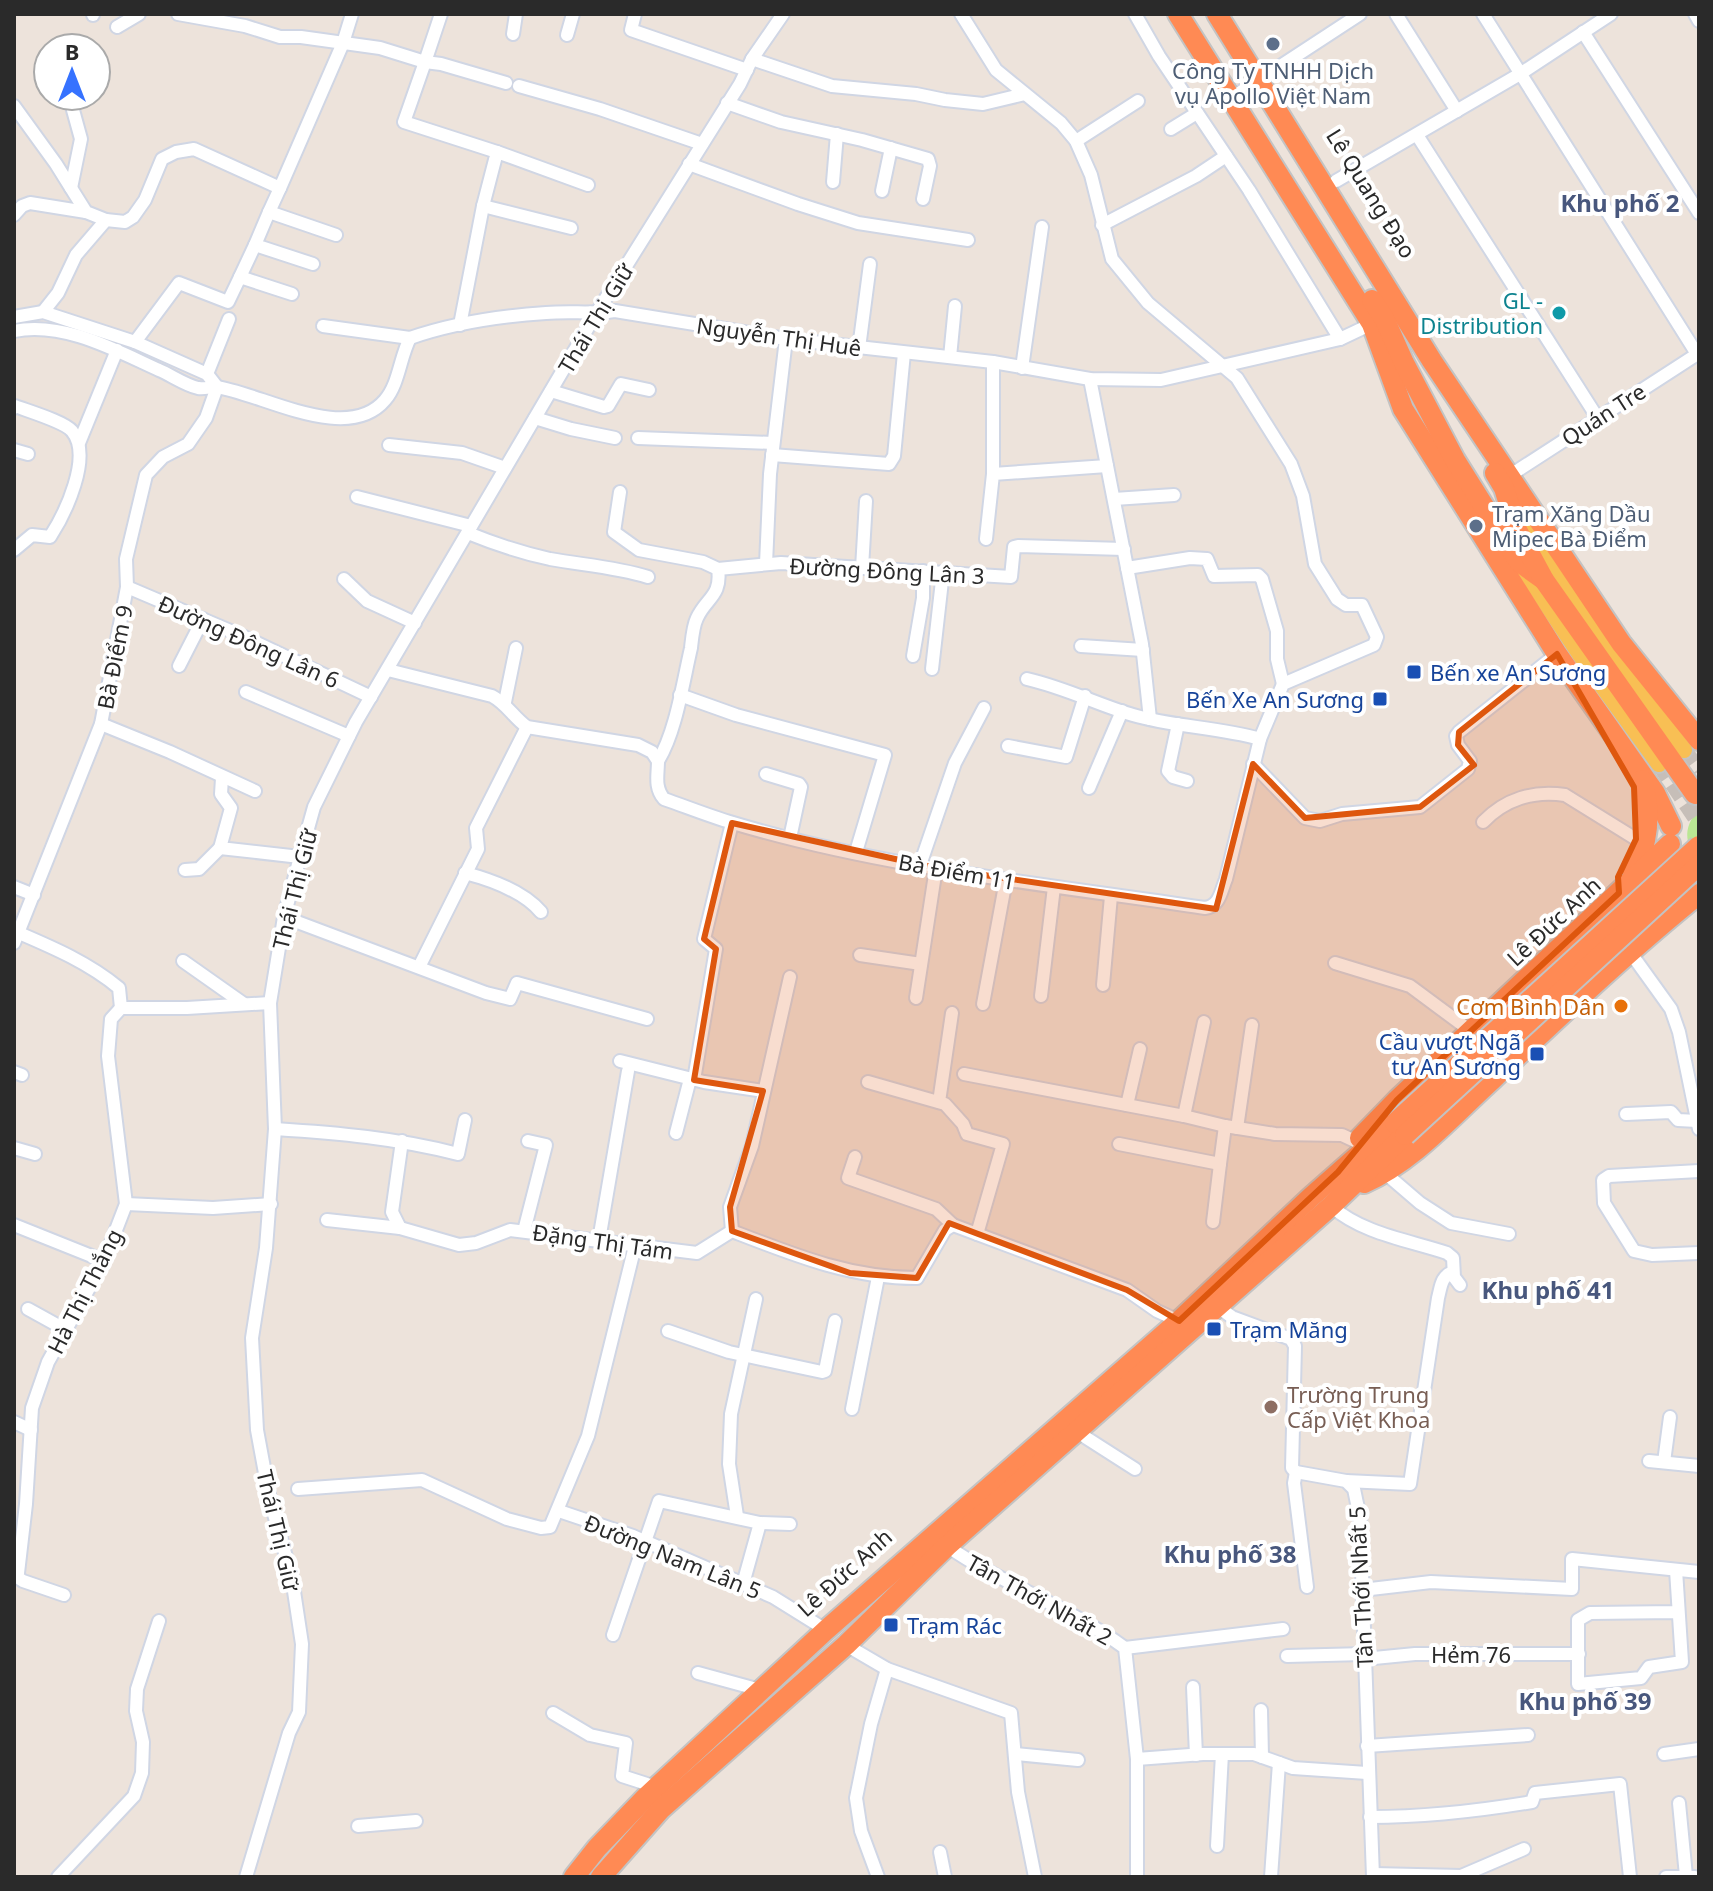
<svg xmlns="http://www.w3.org/2000/svg" width="1713" height="1891" font-family="'Noto Sans',sans-serif">
<style>
.green{fill:#bae794}
.lines{fill:none;stroke-linecap:round;stroke-linejoin:round}
.major-tunnel{stroke:#c6beb8;stroke-width:16;stroke-dasharray:16 8;stroke-linecap:butt}
.minor-casing{stroke:#d0d6e4;stroke-width:16}
.major-casing{stroke:#c3c3c3;stroke-width:20}
.highway-casing{stroke:#c3c3c3;stroke-width:24}
.minor{stroke:#fff;stroke-width:12}
.major{stroke:#f8bf54;stroke-width:16}
.highway{stroke:#ff8a54;stroke-width:20}
.highway-bridge-casing{stroke:#c3c3c3;stroke-width:24;stroke-linecap:butt}
.highway-bridge{stroke:#ff8a54;stroke-width:20}
.marked{fill:#de570e;fill-opacity:0.2;stroke:#de570e;stroke-width:6;stroke-linejoin:round}
.service-dot{fill:#5c6f8a;stroke:#fff;stroke-width:3}
.culture-dot{fill:#0f9aa8;stroke:#fff;stroke-width:3}
.transit-dot{fill:#1a4fb4;stroke:#fff;stroke-width:3}
.food-dot{fill:#e8710a;stroke:#fff;stroke-width:3}
.education-dot{fill:#8d6e63;stroke:#fff;stroke-width:3}
.labels{text-anchor:middle;dominant-baseline:central;stroke-width:8;stroke-linejoin:round;paint-order:stroke}
.service-label{font-size:22px;fill:#4e5e75;stroke:#fff}
.street-label{font-size:22px;fill:#2a2a2a;stroke:#fff}
.culture-label{font-size:22px;fill:#0d838f;stroke:#fff;text-anchor:end}
.transit-label{font-size:22px;fill:#164399;stroke:#fff;text-anchor:start}
.food-label{font-size:22px;fill:#c56008;stroke:#fff;text-anchor:end}
.education-label{font-size:22px;fill:#785e54;stroke:#fff;text-anchor:start}
.neighbourhood-label{font-size:24px;font-weight:bold;fill:#48577d;stroke:#fff}
</style>
<rect width="100%" height="100%" fill="#ede3db"/>
<path class="green" d="M1699 810V867C1687 846 1680 829 1699 810Z"/>
<g class="lines">
<g class="major-tunnel">
<path d="M1684 750 1699 771"/>
<path d="M1659 764 1699 823"/>
</g>
<g class="minor-casing">
<g id="minor">
<path d="M178 14 245 26 280 37H301L380 48 425 62 404 122 497 152 483 206 460 325"/>
<path d="M441 14 425 62 441 64 506 83"/>
<path d="M635 14 631 30 747 70"/>
<path d="M1135 14 1159 56 1249 190 1340 339"/>
<path d="M1396 14 1457 111"/>
<path d="M1483 14 1697 354"/>
<path d="M1695 14 1699 21"/>
<path d="M93 15V14"/>
<path d="M117 27 139 14"/>
<path d="M1583 32 1699 213"/>
<path d="M513 34 516 14"/>
<path d="M567 35 573 14"/>
<path d="M752 59 832 86 916 94 945 100 983 104 1025 94"/>
<path d="M519 86 600 109 702 144"/>
<path d="M1230 99 1360 14"/>
<path d="M727 103 781 122 862 140 928 159 930 166 923 199"/>
<path d="M14 106 56 164 86 212 106 220 125 222 133 217 145 200 162 159 176 152 194 149 280 188 269 212 336 235"/>
<path d="M1171 129 1197 113"/>
<path d="M1417 135 1597 417"/>
<path d="M1076 141 1138 101"/>
<path d="M497 152 588 185"/>
<path d="M689 164 798 204 858 223 968 240"/>
<path d="M1336 181 1520 74 1611 14"/>
<path d="M833 182 837 134"/>
<path d="M71 188 81 139 73 110 72 96"/>
<path d="M280 188 343 43 352 14"/>
<path d="M882 191 891 148"/>
<path d="M483 206 571 228"/>
<path d="M269 212 255 245 313 264"/>
<path d="M14 215 22 206 30 203 86 212"/>
<path d="M1102 225 1196 176 1226 156"/>
<path d="M240 277 255 245"/>
<path d="M43 312 58 293 76 255 106 220"/>
<path d="M14 317 43 312 135 342 207 374 217 387"/>
<path d="M323 326 410 338"/>
<path d="M14 331C63 321 115 350 159 370 171 375 185 385 198 388 204 389 210 387 216 387 261 393 347 445 385 400 399 384 400 357 410 338 453 323 501 316 546 313 570 311 592 314 615 311L786 339 993 362 1090 379 1161 380 1340 339 1378 321"/>
<path d="M135 342 179 283 228 302 240 277 292 294"/>
<path d="M859 348 870 264"/>
<path d="M950 357 955 306"/>
<path d="M1022 368 1042 227"/>
<path d="M207 374 229 319"/>
<path d="M1090 379 1142 644 1150 719"/>
<path d="M551 391 604 407 608 406 621 384 649 390"/>
<path d="M14 408 15 406C28 411 65 422 72 431 93 456 65 514 50 537L32 535 14 550"/>
<path d="M535 418 571 429 615 438"/>
<path d="M638 438 773 443"/>
<path d="M79 443 117 350"/>
<path d="M389 445 462 453 505 468"/>
<path d="M14 450 28 454"/>
<path d="M772 455 889 464 894 456 904 353"/>
<path d="M993 474V362"/>
<path d="M1509 476 1699 353"/>
<path d="M620 492 614 532 639 550 703 562 718 569C722 596 706 598 697 618 693 626 692 639 691 648 683 682 676 732 658 761"/>
<path d="M357 497 471 526"/>
<path d="M1114 499 1174 495"/>
<path d="M468 533C495 544 522 553 550 559 583 565 616 567 648 577"/>
<path d="M986 539 993 474 1107 466"/>
<path d="M766 564 770 474 786 339"/>
<path d="M862 568 866 501"/>
<path d="M1127 568 1190 558 1207 559 1214 576 1258 575 1262 579 1277 631V659L1283 684"/>
<path d="M718 569 781 563 1011 577 1014 547 1018 546 1124 549"/>
<path d="M344 579 367 601 415 623"/>
<path d="M127 587 240 635 371 697"/>
<path d="M1081 646 1143 650"/>
<path d="M913 656 923 598V571"/>
<path d="M179 666 203 619"/>
<path d="M932 669 943 572"/>
<path d="M388 670 492 696C507 704 513 717 527 727L638 745 652 752 658 761C658 775 654 787 664 799 687 807 709 816 733 823 886 869 1047 884 1205 908 1220 906 1221 891 1226 879L1260 739 1283 684 1374 645 1377 637 1362 605H1346L1337 599 1315 564 1303 496 1291 464 1237 378 1148 303 1112 259 1091 175 1076 141 1061 123 996 70 961 14"/>
<path d="M1027 679C1066 688 1096 704 1133 715 1174 727 1218 727 1260 739"/>
<path d="M246 692 349 736"/>
<path d="M680 695 736 715 885 755 856 852"/>
<path d="M505 702 516 648"/>
<path d="M101 724 170 752 255 791"/>
<path d="M1178 724 1168 771 1173 777 1187 781"/>
<path d="M1008 746 1066 757 1085 696"/>
<path d="M1253 764 1305 818 1320 821 1342 814 1420 807 1468 769 1470 761 1458 745 1456 736 1459 732 1557 654"/>
<path d="M766 774 799 784 801 787 790 838"/>
<path d="M222 778 221 794 231 808 220 848 300 857"/>
<path d="M1089 788 1122 711"/>
<path d="M1483 822C1505 799 1534 790 1565 795L1636 839"/>
<path d="M920 865 955 763 984 708"/>
<path d="M185 870 199 869 220 848"/>
<path d="M465 873C492 880 523 891 541 912"/>
<path d="M14 887 34 895"/>
<path d="M284 917 486 993 510 999 517 983 647 1019"/>
<path d="M19 933C54 948 89 963 119 988L121 1008"/>
<path d="M14 943 101 724 127 587 126 559 146 475 163 457 188 444 206 418 217 387"/>
<path d="M1630 952 1671 1009 1679 1032 1699 1129"/>
<path d="M860 955 921 964"/>
<path d="M183 961 244 1004"/>
<path d="M1335 963 1410 986 1472 1032"/>
<path d="M419 967 478 849 476 828 527 727"/>
<path d="M1103 985 1111 896"/>
<path d="M1041 996 1054 887"/>
<path d="M916 998 936 868"/>
<path d="M983 1004 1006 880"/>
<path d="M620 1061 704 1082 764 1091"/>
<path d="M14 1072 22 1075"/>
<path d="M964 1074 1184 1116 1225 1126 1275 1134 1342 1135 1357 1142"/>
<path d="M694 1080 716 949 704 939 732 823"/>
<path d="M868 1082 945 1104 963 1124 967 1134 1003 1144 977 1234"/>
<path d="M939 1102 952 1013"/>
<path d="M1127 1105 1140 1049"/>
<path d="M1626 1114 1671 1112 1678 1120 1697 1121"/>
<path d="M1184 1116 1204 1022"/>
<path d="M1237 1128 1252 1025"/>
<path d="M275 1129C337 1133 397 1138 458 1154L465 1120"/>
<path d="M676 1133 690 1079"/>
<path d="M1119 1144 1220 1164 1225 1126"/>
<path d="M14 1148 35 1154"/>
<path d="M855 1157 848 1178 936 1209 953 1225"/>
<path d="M1699 1171 1609 1176 1603 1180 1604 1203 1634 1251 1652 1255 1699 1253"/>
<path d="M1385 1173 1420 1203 1451 1223 1509 1234"/>
<path d="M126 1204 213 1208 271 1204"/>
<path d="M1331 1206C1363 1234 1408 1240 1447 1253L1453 1258 1454 1277 1460 1285"/>
<path d="M327 1220 400 1228 459 1245 476 1243 510 1230 697 1253 732 1231C794 1255 850 1278 917 1278L945 1230 953 1225 1127 1290 1157 1311 1179 1321"/>
<path d="M1213 1222 1220 1164"/>
<path d="M14 1225 104 1261"/>
<path d="M400 1228 392 1212 402 1141"/>
<path d="M524 1231 546 1145 528 1141"/>
<path d="M732 1231 730 1207 752 1146 790 977"/>
<path d="M599 1240 628 1071"/>
<path d="M1218 1307 1232 1317 1291 1339 1295 1346 1292 1468 1296 1472 1346 1481 1354 1489 1360 1518 1373 1877"/>
<path d="M28 1309 66 1330"/>
<path d="M668 1331 729 1352 822 1372 825 1371 835 1321"/>
<path d="M852 1409 878 1277"/>
<path d="M14 1422 31 1430"/>
<path d="M1085 1437 1135 1469"/>
<path d="M1649 1461 1699 1466"/>
<path d="M1664 1462 1670 1417"/>
<path d="M1296 1472 1294 1483 1307 1587"/>
<path d="M1346 1481 1410 1484 1438 1298C1441 1287 1441 1276 1453 1272"/>
<path d="M298 1489 422 1480 507 1519 541 1528 550 1527 588 1436 635 1246"/>
<path d="M559 1511 633 1536 773 1597 826 1630"/>
<path d="M737 1516 729 1464 731 1414 756 1299"/>
<path d="M947 1546C1003 1585 1070 1607 1125 1648L1137 1759 1203 1754H1254L1293 1768 1367 1773"/>
<path d="M1676 1570 1682 1662 1649 1667 1641 1678 1578 1684V1620L1590 1613 1677 1612"/>
<path d="M14 1574 18 1573 26 1504 32 1408 48 1362 104 1261 126 1204 108 1056 111 1019 121 1008H187L270 1003"/>
<path d="M14 1575 23 1581 64 1595"/>
<path d="M743 1584 760 1523"/>
<path d="M1362 1590 1431 1582 1572 1589V1559L1699 1572"/>
<path d="M613 1635 659 1501 760 1523 790 1524"/>
<path d="M846 1645 887 1669 1011 1713 1018 1792 1035 1877"/>
<path d="M1125 1648 1283 1629"/>
<path d="M1287 1656 1365 1654"/>
<path d="M1364 1659 1415 1654H1579"/>
<path d="M698 1673 753 1688"/>
<path d="M1193 1687 1196 1755"/>
<path d="M1261 1710 1262 1757"/>
<path d="M553 1713 590 1735 626 1743 622 1776 650 1785"/>
<path d="M1367 1746 1528 1735"/>
<path d="M1015 1754 1078 1760"/>
<path d="M1664 1754 1699 1749"/>
<path d="M1679 1803 1686 1876"/>
<path d="M1370 1817C1425 1817 1478 1811 1532 1802L1535 1793 1620 1784 1630 1877"/>
<path d="M358 1826 416 1821"/>
<path d="M1217 1846 1222 1754"/>
<path d="M940 1852 945 1877"/>
<path d="M1373 1874 1461 1876 1524 1849"/>
<path d="M58 1877 134 1796 142 1773 143 1742 136 1711 137 1689 159 1621"/>
<path d="M246 1877 289 1733 299 1712 302 1644 292 1578 270 1500 257 1430 252 1338 266 1248 275 1129 270 1003 284 917 300 857 314 807 356 722 596 314 740 84 752 59 783 14"/>
<path d="M878 1877 861 1831 856 1798 871 1724 887 1669"/>
<path d="M1137 1877V1759"/>
<path d="M1271 1877 1279 1763"/>
<path d="M1666 1877H1695"/>
</g>
</g>
<g class="major-casing">
<g id="major">
<path d="M1513 501 1610 650 1684 750"/>
<path d="M1522 567 1587 665 1659 764"/>
</g>
</g>
<g class="highway-casing">
<g id="highway">
<path d="M1178 14 1372 324 1403 409 1557 654 1655 793 1671 826"/>
<path d="M1217 14 1432 361 1621 643 1699 740"/>
<path d="M1372 300 1384 318 1404 363 1455 460 1519 562 1544 580"/>
<path d="M1495 473 1504 488 1517 530 1544 580 1695 794"/>
<path d="M1633 873C1648 846 1652 811 1642 780"/>
<path d="M1360 1138 1397 1100 1670 844"/>
<path d="M1364 1183C1414 1161 1453 1115 1493 1079 1560 1016 1627 952 1699 894"/>
<path d="M574 1877 597 1848 647 1796 826 1630 1179 1321 1311 1197 1395 1123"/>
<path d="M601 1877 661 1809 846 1645 947 1546 1331 1206 1405 1135"/>
</g>
</g>
<use href="#minor" class="minor"/>
<use href="#major" class="major"/>
<use href="#highway" class="highway"/>
<g class="highway-bridge-casing">
<g id="highway-bridge">
<path d="M1395 1123 1699 846"/>
<path d="M1405 1135 1699 865"/>
</g>
</g>
<use href="#highway-bridge" class="highway-bridge"/>
</g>
<path class="marked" d="M1557 654 1634 787 1636 839 1618 877 1619 893 1397 1100 1338 1172 1179 1321 1127 1290 949 1223 917 1278 850 1273 732 1231 730 1207 763 1091 694 1080 716 949 704 939 732 823 936 868 1216 909 1253 764 1305 818 1420 807 1474 765 1458 745 1459 732Z"/>
<g class="service-dot">
<circle cx="1273" cy="44" r="8"/>
<circle cx="1476" cy="526" r="8"/>
</g>
<circle class="culture-dot" cx="1559" cy="313" r="8"/>
<g class="transit-dot">
<rect x="1406" y="664" width="16" height="16" rx="4"/>
<rect x="1372" y="691" width="16" height="16" rx="4"/>
<rect x="1529" y="1046" width="16" height="16" rx="4"/>
<rect x="1206" y="1321" width="16" height="16" rx="4"/>
<rect x="883" y="1617" width="16" height="16" rx="4"/>
</g>
<circle class="food-dot" cx="1621" cy="1006" r="8"/>
<circle class="education-dot" cx="1271" cy="1407" r="8"/>
<g class="labels">
<g class="service-label">
<text x="1273" y="70">Công Ty TNHH Dịch<tspan x="1273" dy="25">vụ Apollo Việt Nam</tspan></text>
<text x="1492" y="513" text-anchor="start">Trạm Xăng Dầu<tspan x="1492" dy="25">Mipec Bà Điểm</tspan></text>
</g>
<g class="street-label">
<text transform="translate(1372 193) rotate(58)">Lê Quang Đạo</text>
<text transform="translate(595 318) rotate(-59)">Thái Thị Giữ</text>
<text transform="translate(779 336) rotate(8)">Nguyễn Thị Huê</text>
<text transform="translate(1603 414) rotate(-33)">Quán Tre</text>
<text transform="translate(887 570) rotate(3)">Đường Đông Lân 3</text>
<text transform="translate(249 641) rotate(24)">Đường Đông Lân 6</text>
<text transform="translate(114 657) rotate(-79)">Bà Điểm 9</text>
<text transform="translate(957 871) rotate(10)">Bà Điểm 11</text>
<text transform="translate(294 889) rotate(-76)">Thái Thị Giữ</text>
<text transform="translate(1553 921) rotate(-43)">Lê Đức Anh</text>
<text transform="translate(603 1241) rotate(8)">Đặng Thị Tám</text>
<text transform="translate(84 1291) rotate(-63)">Hà Thị Thắng</text>
<text transform="translate(279 1530) rotate(77)">Thái Thị Giữ</text>
<text transform="translate(673 1556) rotate(22)">Đường Nam Lân 5</text>
<text transform="translate(844 1572) rotate(-42)">Lê Đức Anh</text>
<text transform="translate(1360 1587) rotate(-93)">Tân Thới Nhất 5</text>
<text transform="translate(1040 1599) rotate(29)">Tân Thới Nhất 2</text>
<text x="1471" y="1654">Hẻm 76</text>
</g>
<g class="culture-label">
<text x="1543" y="300">GL -<tspan x="1543" dy="25">Distribution</tspan></text>
</g>
<g class="transit-label">
<text x="1430" y="672">Bến xe An Sương</text>
<text x="1364" y="699" text-anchor="end">Bến Xe An Sương</text>
<text x="1521" y="1041" text-anchor="end">Cầu vượt Ngã<tspan x="1521" dy="25">tư An Sương</tspan></text>
<text x="1230" y="1329">Trạm Măng</text>
<text x="907" y="1625">Trạm Rác</text>
</g>
<g class="food-label">
<text x="1605" y="1006">Cơm Bình Dân</text>
</g>
<g class="education-label">
<text x="1287" y="1394">Trường Trung<tspan x="1287" dy="25">Cấp Việt Khoa</tspan></text>
</g>
<g class="neighbourhood-label">
<text x="1620" y="202">Khu phố 2</text>
<text x="1548" y="1289">Khu phố 41</text>
<text x="1230" y="1553">Khu phố 38</text>
<text x="1585" y="1700">Khu phố 39</text>
</g>
</g>
<rect width="1713" height="1891" fill="none" stroke="#2a2a2a" stroke-width="32"/>
<g transform="translate(72 72)"><circle r="38" fill="#ffffff" stroke="#aaaaaa" stroke-width="2"/>
<path d="M0-6L14 30L0 20L-14 30Z" fill="#3672ff"/>
<text y="-12" font-size="22" font-weight="bold" text-anchor="middle" fill="#2a2a2a">B</text>
</g>
</svg>
